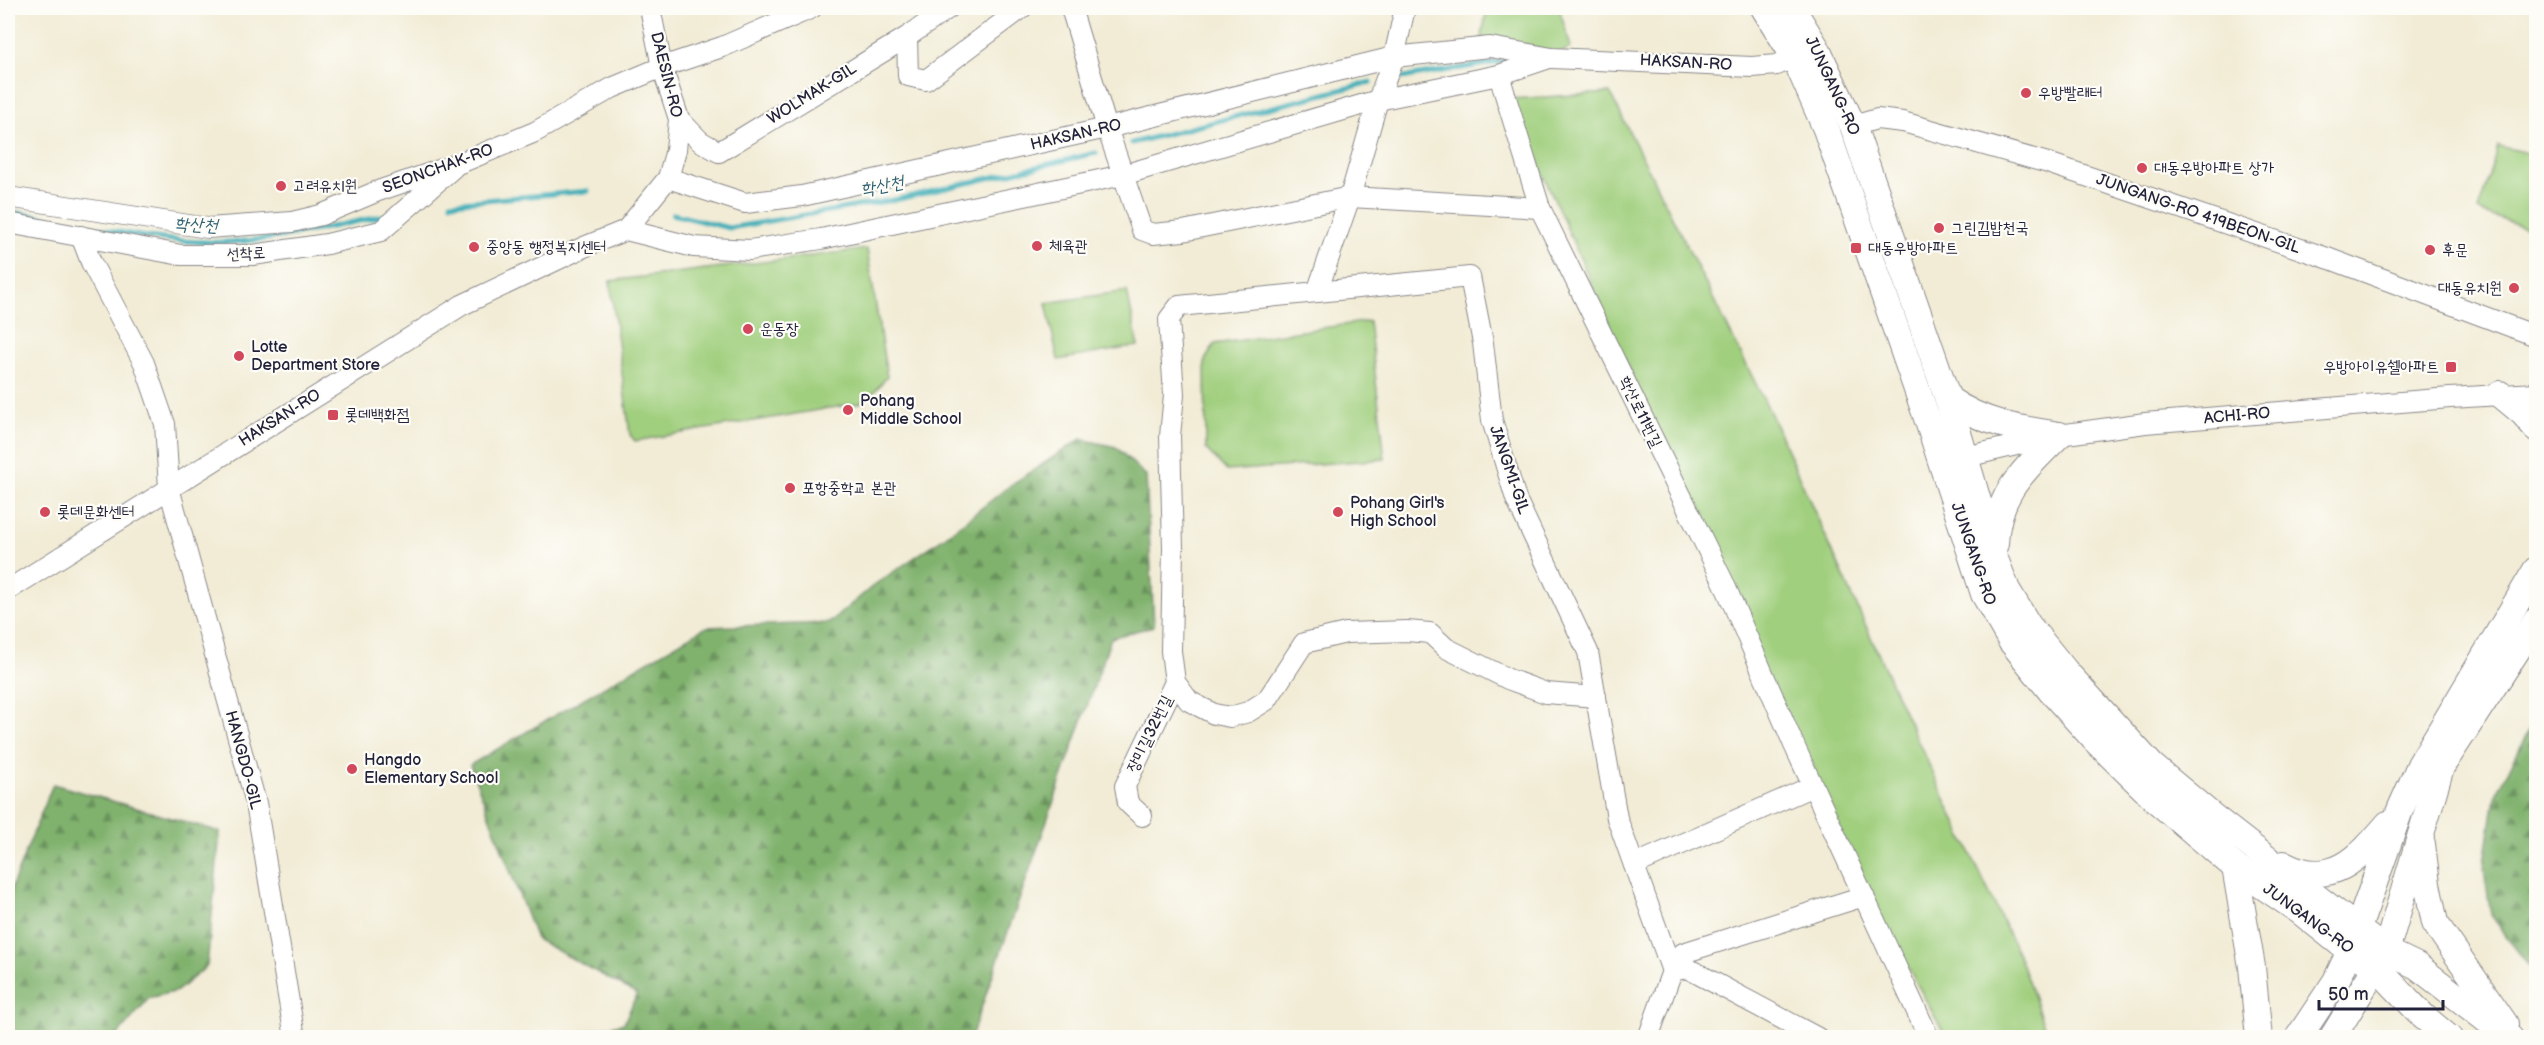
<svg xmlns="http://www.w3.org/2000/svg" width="2544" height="1045" font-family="'Balsamiq Sans','Poor Story',sans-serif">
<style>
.green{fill:#a0cf7e;stroke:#61785c;stroke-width:1.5}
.forest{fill:url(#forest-firs);stroke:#516a54;stroke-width:1.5}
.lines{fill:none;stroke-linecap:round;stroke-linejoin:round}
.stream{stroke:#3fafb9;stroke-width:5}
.minor-casing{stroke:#8a8788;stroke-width:22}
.major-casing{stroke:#8a8788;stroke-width:28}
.minor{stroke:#fff;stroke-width:20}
.major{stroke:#fff;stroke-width:26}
.poi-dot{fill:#d1495b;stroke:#fdfcf7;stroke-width:2}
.labels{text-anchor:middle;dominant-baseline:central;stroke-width:4.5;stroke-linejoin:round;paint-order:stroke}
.street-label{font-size:16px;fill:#22223b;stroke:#fdfcf7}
.poi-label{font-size:16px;fill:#22223b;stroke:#fdfcf7;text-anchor:start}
.water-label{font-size:18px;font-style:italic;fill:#2f6174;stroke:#fdfcf7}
</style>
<defs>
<pattern id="forest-firs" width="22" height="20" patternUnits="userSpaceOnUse" patternTransform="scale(1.5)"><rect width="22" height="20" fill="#80b26d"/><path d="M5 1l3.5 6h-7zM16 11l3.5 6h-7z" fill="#68905b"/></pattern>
</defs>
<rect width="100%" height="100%" fill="#fdfcf7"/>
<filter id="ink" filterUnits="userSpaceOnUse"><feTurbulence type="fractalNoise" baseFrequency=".0167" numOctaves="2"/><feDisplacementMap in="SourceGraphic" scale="12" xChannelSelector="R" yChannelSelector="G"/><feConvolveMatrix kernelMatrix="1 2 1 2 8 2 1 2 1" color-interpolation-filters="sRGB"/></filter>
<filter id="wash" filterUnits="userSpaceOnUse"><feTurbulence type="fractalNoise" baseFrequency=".008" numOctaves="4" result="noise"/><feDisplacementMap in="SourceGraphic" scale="24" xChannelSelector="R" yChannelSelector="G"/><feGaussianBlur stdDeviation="1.35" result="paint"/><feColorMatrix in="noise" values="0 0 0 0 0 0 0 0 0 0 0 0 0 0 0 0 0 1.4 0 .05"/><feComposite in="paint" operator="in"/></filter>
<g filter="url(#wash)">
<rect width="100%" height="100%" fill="#f2ecd6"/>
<g class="green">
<path d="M1487 8H1559L1571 47 1552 58 1480 48Z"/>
<path d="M1610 93 1770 412 1908 720 2018 954 2048 1037H1946L1831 827 1510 99Z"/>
<path d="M2498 146 2536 155V210L2532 230 2478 211Z"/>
<path d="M867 249 887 377 870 397 860 403 635 441 630 435 610 281Z"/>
<path d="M1127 291 1138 346 1058 360 1046 303Z"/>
<path d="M1369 321 1385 459 1227 471 1206 449 1205 360 1215 344Z"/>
</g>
<g class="forest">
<path d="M1081 439 1116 447 1146 476 1154 626 1111 638 971 1037H564L624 1023 637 994 536 939 470 765 706 627 829 623 874 585 946 536 1012 484Z"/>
<path d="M2536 716V976L2491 915 2484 869 2495 797Z"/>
<path d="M53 784 220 832 207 966 177 991 149 998 116 1037H8V896Z"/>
</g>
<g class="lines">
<g class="stream">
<path d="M1401 78 1510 60"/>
<path d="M1132 143 1371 82"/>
<path d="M451 203 588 191"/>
<path d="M8 211C80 223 155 245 229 242 281 240 333 226 383 216"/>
<path d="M673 214 729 228 899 199 1096 153"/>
</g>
</g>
</g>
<g filter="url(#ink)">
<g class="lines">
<g class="minor-casing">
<g id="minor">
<path d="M1071 8 1107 128 1142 230 1153 234 1183 231 1350 197 1540 208"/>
<path d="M1405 8 1394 57 1378 100 1350 197 1317 292 1470 277 1483 343 1492 420 1516 499 1588 652 1617 818 1672 971"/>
<path d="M907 37 908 76 926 80 1022 8"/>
<path d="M1499 75 1540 208 1723 581 1794 745 1929 1038"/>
<path d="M679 119 700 141 719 152 907 37 949 8"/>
<path d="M1853 126 1877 119 1903 122 2048 163 2330 259 2536 336"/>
<path d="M668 178 745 203 802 196 1107 128 1394 57 1490 47 1552 58 1752 67 1777 65 1807 52"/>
<path d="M8 197 208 228 292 222 321 215 378 191 460 163 535 132 612 88 662 67 722 47 812 8"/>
<path d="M8 223 181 255H253L327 244 381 231 453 168"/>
<path d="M626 230 694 247 750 250 821 239 1123 175 1378 100 1499 75 1549 58"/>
<path d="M81 236 91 262 144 363 165 424 169 488 256 803 295 1038"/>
<path d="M1317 292 1179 306 1169 319 1174 395 1170 436 1173 548 1171 651 1175 682 1189 701 1214 714 1230 717 1248 712 1267 700 1304 643 1346 633 1407 631 1430 633 1446 648 1508 679 1546 693 1596 697"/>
<path d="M1953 460 2059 435 2145 423 2450 398 2536 393"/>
<path d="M8 590 462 305 584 247 626 230 668 178 676 150 679 119 662 67 650 8"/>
<path d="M1142 816 1128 803 1125 786 1175 682"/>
<path d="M1634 865 1813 786"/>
<path d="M1672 971 1687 968 1818 1038"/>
<path d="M1648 1038 1672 971 1683 953 1864 896"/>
</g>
</g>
<g class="major-casing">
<g id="major">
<path d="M1764 8 1795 58 1826 129 1929 424 1984 594 2011 641 2050 690 2097 742 2155 799 2235 867 2301 912 2350 951 2375 966 2424 1017 2449 1038"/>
<path d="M1792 8 1816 47 1853 126 1948 399 1995 559 2007 590 2028 625 2066 672 2152 766 2212 816 2386 951 2417 966 2510 1038"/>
<path d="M2500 394 2523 413 2536 428"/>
<path d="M1948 399C1982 423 2018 429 2059 435"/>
<path d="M1995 544C1997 492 2024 471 2059 435"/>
<path d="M2422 844 2427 884 2435 923 2505 1024"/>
<path d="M2284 864C2332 889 2359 858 2388 824"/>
<path d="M2235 867 2252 967 2259 1038"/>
<path d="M2298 1038 2336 981 2350 951 2400 810 2420 765 2536 570"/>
<path d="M2332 1038 2386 951 2441 767 2536 621"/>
</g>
</g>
<use href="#minor" class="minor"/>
<use href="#major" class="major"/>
</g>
</g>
<g class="poi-dot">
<circle cx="2026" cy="93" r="6"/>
<circle cx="2142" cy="168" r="6"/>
<circle cx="281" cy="186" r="6"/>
<circle cx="1939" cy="228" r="6"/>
<circle cx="1037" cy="246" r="6"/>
<circle cx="474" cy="247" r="6"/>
<rect x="1850" y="242" width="12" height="12" rx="3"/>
<circle cx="2430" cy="250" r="6"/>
<circle cx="2514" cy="288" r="6"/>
<circle cx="748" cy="329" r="6"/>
<circle cx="239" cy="356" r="6"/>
<rect x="2445" y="361" width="12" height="12" rx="3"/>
<circle cx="848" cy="410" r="6"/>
<rect x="327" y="409" width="12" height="12" rx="3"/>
<circle cx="790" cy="488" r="6"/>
<circle cx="45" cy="512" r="6"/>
<circle cx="1338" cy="512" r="6"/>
<circle cx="352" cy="769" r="6"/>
</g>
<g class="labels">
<g class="street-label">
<text transform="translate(1686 63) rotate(3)">HAKSAN-RO</text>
<text transform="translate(666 75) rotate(76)">DAESIN-RO</text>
<text transform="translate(1832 86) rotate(65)">JUNGANG-RO</text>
<text transform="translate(812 94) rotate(-32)">WOLMAK-GIL</text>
<text transform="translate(1076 135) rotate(-13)">HAKSAN-RO</text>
<text transform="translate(438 169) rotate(-20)">SEONCHAK-RO</text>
<text transform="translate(2198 214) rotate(19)">JUNGANG-RO 419BEON-GIL</text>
<text transform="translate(246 254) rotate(-3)">선착로</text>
<text transform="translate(1640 412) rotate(64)">학산로11번길</text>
<text transform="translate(2237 416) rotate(-5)">ACHI-RO</text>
<text transform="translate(280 418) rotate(-32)">HAKSAN-RO</text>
<text transform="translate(1509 470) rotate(71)">JANGMI-GIL</text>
<text transform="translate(1973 554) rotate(71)">JUNGANG-RO</text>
<text transform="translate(1150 734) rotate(-64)">장미길32번길</text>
<text transform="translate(243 760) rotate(75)">HANGDO-GIL</text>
<text transform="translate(2308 919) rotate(36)">JUNGANG-RO</text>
</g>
<g class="poi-label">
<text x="2038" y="93">우방빨래터</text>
<text x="2154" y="168">대동우방아파트 상가</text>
<text x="293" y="186">고려유치원</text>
<text x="1951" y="228">그린김밥천국</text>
<text x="1049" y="246">체육관</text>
<text x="486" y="247">중앙동 행정복지센터</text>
<text x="1868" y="248">대동우방아파트</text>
<text x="2442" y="250">후문</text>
<text x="2502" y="288" text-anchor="end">대동유치원</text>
<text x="760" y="329">운동장</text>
<text x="251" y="347">Lotte<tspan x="251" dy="18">Department Store</tspan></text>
<text x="2439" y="367" text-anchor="end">우방아이유쉘아파트</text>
<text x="860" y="401">Pohang<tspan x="860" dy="18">Middle School</tspan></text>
<text x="345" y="415">롯데백화점</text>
<text x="802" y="488">포항중학교 본관</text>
<text x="1350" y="503">Pohang Girl's<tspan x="1350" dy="18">High School</tspan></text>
<text x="57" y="512">롯데문화센터</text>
<text x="364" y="760">Hangdo<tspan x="364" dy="18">Elementary School</tspan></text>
</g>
<g class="water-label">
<text transform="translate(882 186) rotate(-11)">학산천</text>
<text transform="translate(196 225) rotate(3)">학산천</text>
</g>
</g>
<rect width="2544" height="1045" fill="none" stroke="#fdfcf7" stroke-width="30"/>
<path d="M2319 1000v9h124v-9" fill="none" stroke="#22223b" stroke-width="3"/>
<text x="2328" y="1000" font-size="18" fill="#22223b" stroke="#fdfcf7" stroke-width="4.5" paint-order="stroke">50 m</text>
</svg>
